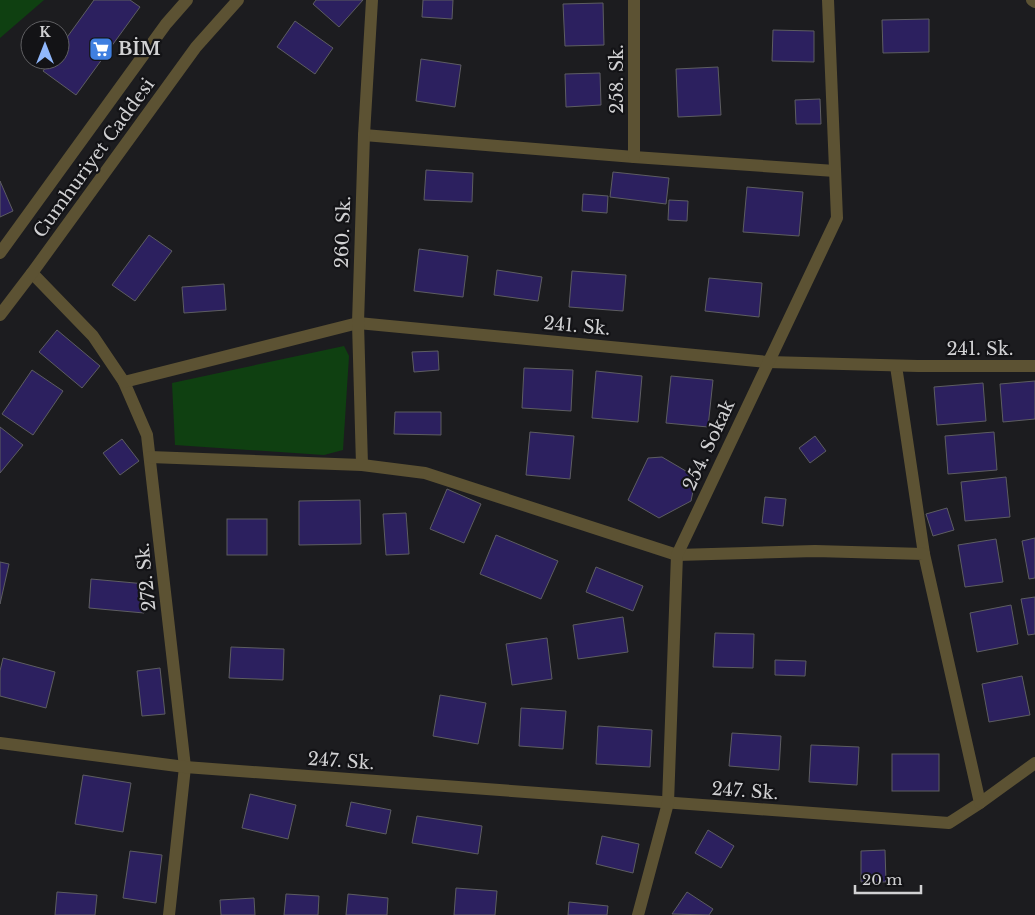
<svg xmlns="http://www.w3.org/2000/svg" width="1035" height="915" font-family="'Libre Baskerville',serif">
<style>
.green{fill:#0f4011}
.building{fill:#2c205f;stroke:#5d5d61}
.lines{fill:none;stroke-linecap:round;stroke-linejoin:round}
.minor{stroke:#5c5233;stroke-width:12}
.tertiary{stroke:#5c5233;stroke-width:12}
.labels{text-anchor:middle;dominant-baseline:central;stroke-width:4.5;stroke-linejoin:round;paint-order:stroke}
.poi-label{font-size:18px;font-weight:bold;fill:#d1d1d3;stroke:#131316;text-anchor:start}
.street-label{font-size:18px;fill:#d1d1d3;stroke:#131316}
</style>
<rect width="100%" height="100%" fill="#1c1c1f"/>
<g class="green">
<path d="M0 0H44L0 38Z"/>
<path d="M344 346 349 356 343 450 324 455 175 445 172 383Z"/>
</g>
<g class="building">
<path d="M94 0H130L140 7 76 95 43 71 51 60H60V47Z"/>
<path d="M316 0H363L339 27 313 4Z"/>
<path d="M423 0H453L452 19 422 17Z"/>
<path d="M603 3 604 45 565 46 563 4Z"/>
<path d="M929 19V52L883 53 882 20Z"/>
<path d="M295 21 333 48 315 74 277 47Z"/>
<path d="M773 30 814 31V62L772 61Z"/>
<path d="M421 59 461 65 455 107 416 101Z"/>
<path d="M718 67 721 115 678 117 676 69Z"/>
<path d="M600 73 601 105 566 107 565 74Z"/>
<path d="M820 99 821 124H796L795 100Z"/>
<path d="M426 170 473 173 472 202 424 200Z"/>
<path d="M613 172 669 178 666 204 610 197Z"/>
<path d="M0 181 13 211 0 217Z"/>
<path d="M747 187 803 192 799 236 743 232Z"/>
<path d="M583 194 608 196 607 213 582 211Z"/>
<path d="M669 200 688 201 687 221 668 220Z"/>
<path d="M149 235 172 251 135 301 112 285Z"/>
<path d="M419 249 468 256 463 297 414 291Z"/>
<path d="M497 270 542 277 538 301 494 295Z"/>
<path d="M572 271 626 275 623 311 569 307Z"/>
<path d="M709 278 762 283 759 317 705 311Z"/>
<path d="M224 284 226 310 184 313 182 287Z"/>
<path d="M57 330 100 366 82 388 39 352Z"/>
<path d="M438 351 439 370 414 372 412 352Z"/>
<path d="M524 368 573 370 571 411 522 408Z"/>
<path d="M32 370 63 391 33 435 2 414Z"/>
<path d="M596 371 642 376 638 422 592 418Z"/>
<path d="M671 376 713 380 708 427 666 423Z"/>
<path d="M1035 381V419L1003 422 1000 384Z"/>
<path d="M983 383 986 421 937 425 934 387Z"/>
<path d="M395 412H441V435L394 434Z"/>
<path d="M0 427 23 445 0 473Z"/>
<path d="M530 432 574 436 570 479 526 475Z"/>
<path d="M994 432 997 470 948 474 945 436Z"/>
<path d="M815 436 826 451 810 463 799 448Z"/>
<path d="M122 439 139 461 120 475 103 453Z"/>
<path d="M662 457 696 477 691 501 659 518 628 500 648 458Z"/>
<path d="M1006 477 1010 517 965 521 961 482Z"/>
<path d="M447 489 481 504 464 543 430 529Z"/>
<path d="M765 497 786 499 783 526 762 523Z"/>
<path d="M360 500 361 544 299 545V501Z"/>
<path d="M947 508 954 530 933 536 926 514Z"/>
<path d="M406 513 409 554 386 555 383 514Z"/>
<rect x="227" y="519" width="40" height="36"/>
<path d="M496 535 558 561 541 599 480 574Z"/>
<path d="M1035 538V578L1029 579 1022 541Z"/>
<path d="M996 539 1003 582 965 587 958 545Z"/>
<path d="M0 562 9 564 0 604Z"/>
<path d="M596 567 643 586 633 611 586 592Z"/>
<path d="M91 579 146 584 144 613 89 608Z"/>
<path d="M1035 597V634L1028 635 1021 599Z"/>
<path d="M1011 605 1018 644 977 652 970 613Z"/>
<path d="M623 617 628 652 578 659 573 625Z"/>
<path d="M715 633 754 634 753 668 713 667Z"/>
<path d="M547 638 552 679 512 685 506 644Z"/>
<path d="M231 647 284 649 283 680 229 678Z"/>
<path d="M3 658 55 672 46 708 0 696V671Z"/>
<path d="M775 660 806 661 805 676 775 675Z"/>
<path d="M160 668 165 714 142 716 137 671Z"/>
<path d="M1022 676 1030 715 989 722 982 684Z"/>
<path d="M440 695 486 703 478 744 433 736Z"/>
<path d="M521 708 566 711 563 749 519 746Z"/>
<path d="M598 726 652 730 650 767 596 764Z"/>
<path d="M732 733 781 736 779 770 729 766Z"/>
<path d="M811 745 859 747 857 785 809 782Z"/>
<rect x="892" y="754" width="47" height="37"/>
<path d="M83 775 131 783 123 832 75 824Z"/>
<path d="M250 794 296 805 288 839 242 828Z"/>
<path d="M351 802 391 810 386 834 346 826Z"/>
<path d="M417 816 482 826 478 854 412 843Z"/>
<path d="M708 830 734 846 721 868 695 853Z"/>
<path d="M602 836 639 844 633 873 596 864Z"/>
<path d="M885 850 886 882H861V851Z"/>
<path d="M130 851 162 855 156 903 123 898Z"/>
<path d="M456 888 497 891 495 915H454Z"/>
<path d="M57 892 97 895 95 915H55Z"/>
<path d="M687 892 713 909 709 915 672 914Z"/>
<path d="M286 894 319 896 318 915H284Z"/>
<path d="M348 894 388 898 387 915H346Z"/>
<path d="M254 898 255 915H221L220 900Z"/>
<path d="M569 902 608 906 607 915H568Z"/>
</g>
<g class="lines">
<g class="minor">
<path d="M1032 0 1035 2"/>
<path d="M364 135 634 157 835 171"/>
<path d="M634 157V0"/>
<path d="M32 273 93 336 124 382 147 435 185 767 169 915"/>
<path d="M896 366 924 554"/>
<path d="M124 382 358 323 768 362 918 366H1035"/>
<path d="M362 465 358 323 364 135 372 0"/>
<path d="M0 743 185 767 949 823 980 803 924 554 815 551 677 555 425 473 362 465 150 457"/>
<path d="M980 803 1035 763"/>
<path d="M638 915 668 803 677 555 837 218 828 0"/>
</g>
<g class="tertiary">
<path d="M0 253 166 24 187 0"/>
<path d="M0 315 32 273 196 47 238 0"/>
</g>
</g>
<defs>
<g id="supermarket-square" transform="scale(1.25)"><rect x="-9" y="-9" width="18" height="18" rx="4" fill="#3f7fe0" stroke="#131316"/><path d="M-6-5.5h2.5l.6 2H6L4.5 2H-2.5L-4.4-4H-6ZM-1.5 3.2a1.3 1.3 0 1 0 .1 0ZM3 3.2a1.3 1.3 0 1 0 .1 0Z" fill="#fff"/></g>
</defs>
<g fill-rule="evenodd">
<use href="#supermarket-square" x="101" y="49"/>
</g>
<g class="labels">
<g class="poi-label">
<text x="118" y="49">BİM</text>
</g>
<g class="street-label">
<text transform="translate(617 79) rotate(-90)">258. Sk.</text>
<text transform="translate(94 158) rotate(-54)">Cumhuriyet Caddesi</text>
<text transform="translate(343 232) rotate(-88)">260. Sk.</text>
<text transform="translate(577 326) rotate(5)">241. Sk.</text>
<text x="980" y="349">241. Sk.</text>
<text transform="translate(709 445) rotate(-65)">254. Sokak</text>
<text transform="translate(146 577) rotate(-96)">272. Sk.</text>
<text transform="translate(341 761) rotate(4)">247. Sk.</text>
<text transform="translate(745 791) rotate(4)">247. Sk.</text>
</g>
</g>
<g transform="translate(45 45)"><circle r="24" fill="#131316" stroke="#5f5f62"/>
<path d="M0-4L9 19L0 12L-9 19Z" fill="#90b8fd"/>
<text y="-8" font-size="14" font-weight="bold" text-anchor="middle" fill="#d1d1d3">K</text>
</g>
<path d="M855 885v8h66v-8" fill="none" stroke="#d1d1d3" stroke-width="2.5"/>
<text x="862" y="885" font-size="15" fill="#d1d1d3" stroke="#131316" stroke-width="4" paint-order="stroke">20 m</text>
</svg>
